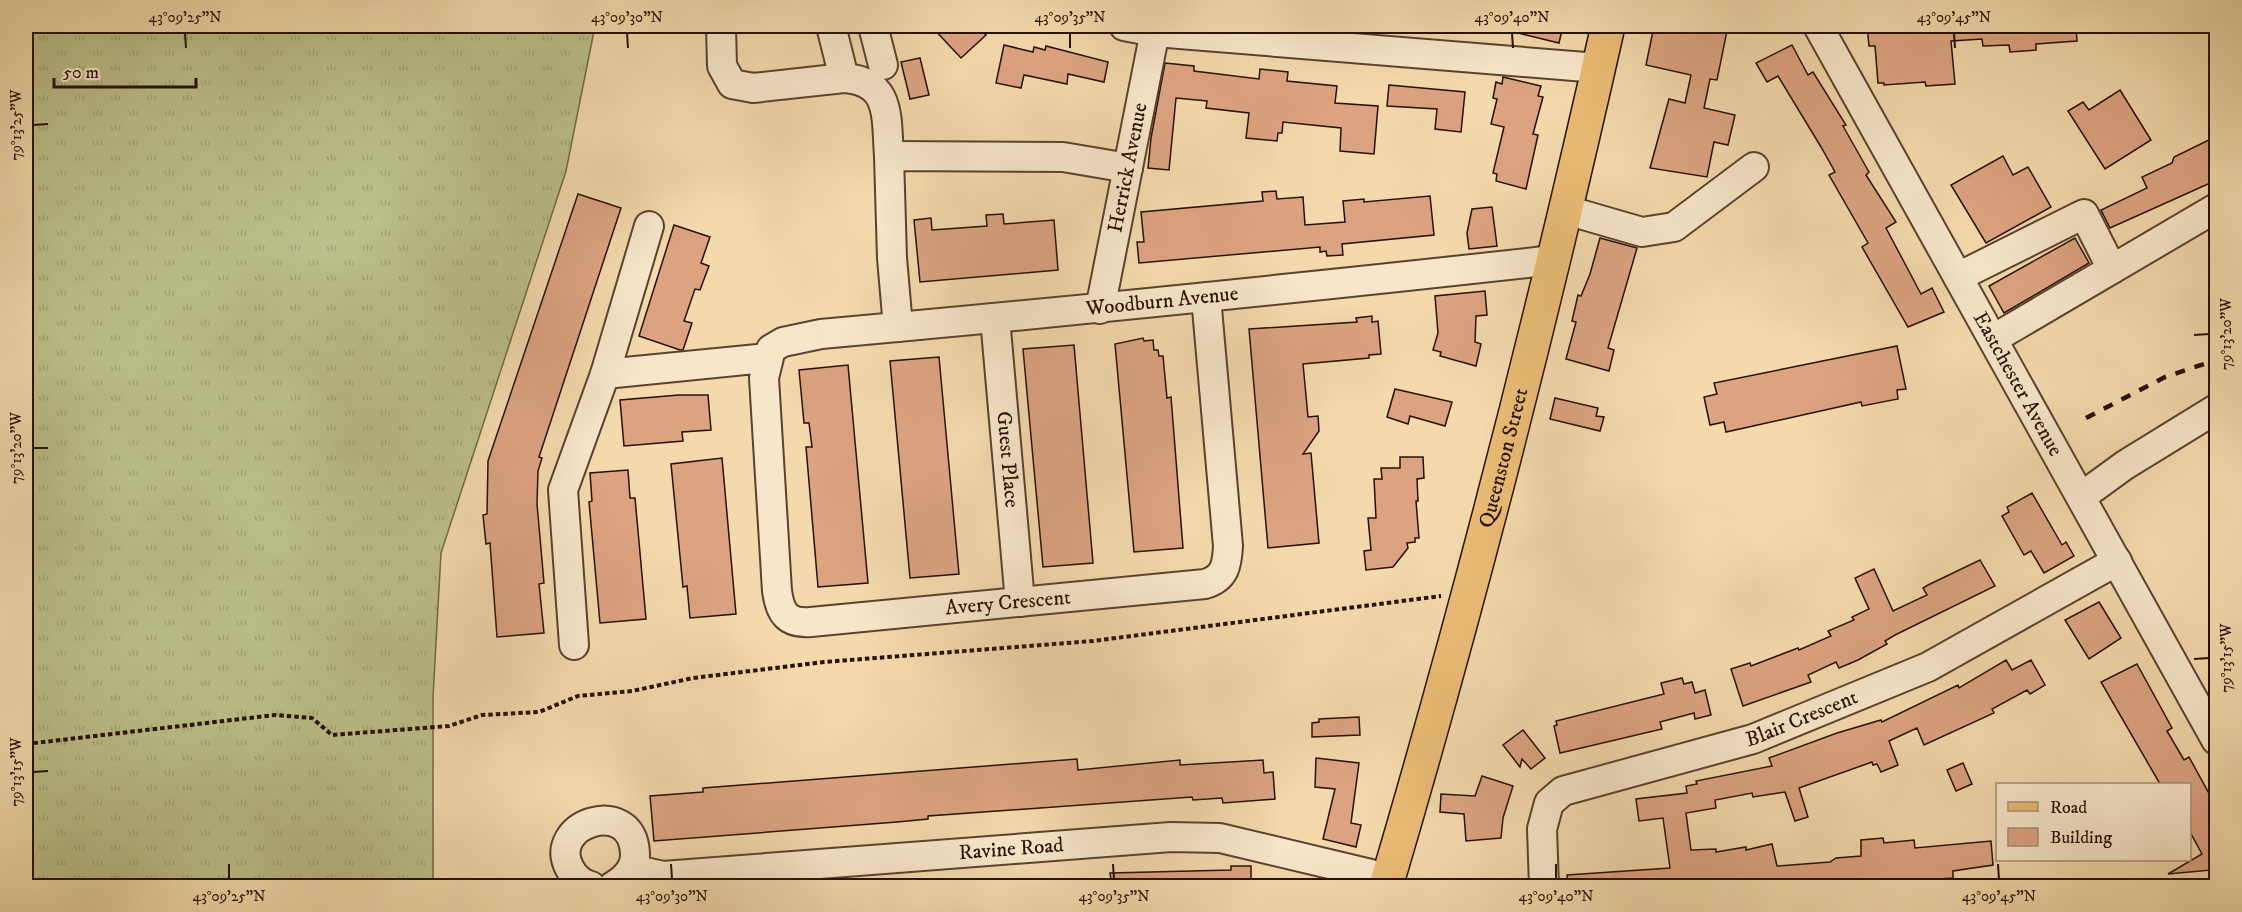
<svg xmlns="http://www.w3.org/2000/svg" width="2242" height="912" font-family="'IM FELL DW Pica',serif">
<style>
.grass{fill:url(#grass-tufts);stroke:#716848;stroke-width:1.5}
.building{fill:#dca381;stroke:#271006;stroke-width:1.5}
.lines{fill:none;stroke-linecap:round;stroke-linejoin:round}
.minor-casing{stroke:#5a4230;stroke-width:32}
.major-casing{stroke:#271006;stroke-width:36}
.path{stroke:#271006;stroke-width:4;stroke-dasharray:4.5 3;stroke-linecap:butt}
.minor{stroke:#f7e6c9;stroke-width:28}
.major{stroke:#eabc76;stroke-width:33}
.rail{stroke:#271006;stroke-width:4.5;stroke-dasharray:10 10;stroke-linecap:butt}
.ticks{fill:none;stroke:#271006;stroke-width:2}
.labels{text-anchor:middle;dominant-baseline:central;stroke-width:4.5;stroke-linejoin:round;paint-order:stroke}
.street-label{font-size:21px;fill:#271006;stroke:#f7e6c9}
.neatline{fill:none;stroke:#271006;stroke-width:2}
.ticks-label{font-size:15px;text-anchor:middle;fill:#271006}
</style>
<defs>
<pattern id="grass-tufts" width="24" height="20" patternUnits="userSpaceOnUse" patternTransform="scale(1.5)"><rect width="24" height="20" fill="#bbbf89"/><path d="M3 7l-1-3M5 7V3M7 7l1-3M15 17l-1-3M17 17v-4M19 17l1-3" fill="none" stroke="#a1a375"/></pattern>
</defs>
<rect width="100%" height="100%" fill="#f3d9ac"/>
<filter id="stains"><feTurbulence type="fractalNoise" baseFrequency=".00333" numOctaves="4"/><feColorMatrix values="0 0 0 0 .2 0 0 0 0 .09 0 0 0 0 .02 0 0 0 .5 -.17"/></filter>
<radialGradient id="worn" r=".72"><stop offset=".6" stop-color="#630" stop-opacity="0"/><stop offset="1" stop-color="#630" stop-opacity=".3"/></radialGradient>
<path class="grass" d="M26 26H595L566 171 441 553 433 697V886H26Z"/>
<g class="building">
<path d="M931 26H977L986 35 961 58Z"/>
<path d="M1511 26H1563L1559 43 1510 31Z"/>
<path d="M1654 26H1728L1717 80 1710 79 1704 108 1735 115 1728 145 1714 142 1707 177 1650 168 1669 99 1685 103 1691 75 1646 65Z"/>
<path d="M1867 26H2076L2077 41 2036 44V50L2010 52 2009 45 1983 46 1982 39 1951 41 1955 84 1926 86 1925 82 1884 85V83H1878L1875 46H1869Z"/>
<path d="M1004 45 1033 52 1034 47 1045 50 1046 46 1108 62 1104 82 1068 74 1067 84 1024 75 1021 88 996 83Z"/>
<path d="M1792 45 1808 75 1813 72 1846 125 1843 126 1869 172 1866 175 1896 222 1886 228 1921 294 1932 288 1944 312 1908 327 1862 247 1868 243 1829 175 1835 172 1821 147 1778 76 1767 82 1756 63Z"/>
<path d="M920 58 929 95 910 99 901 62Z"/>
<path d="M1165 63 1194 66V71L1259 79 1260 69 1288 72 1287 81 1337 86 1335 103 1378 106 1374 154 1340 151 1341 128 1283 122 1282 133H1278L1277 141 1246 138 1249 113 1206 108 1207 101 1176 98 1169 170 1148 168 1151 138Z"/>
<path d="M1503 77 1541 86 1538 96 1543 97 1533 134 1538 135 1526 189 1496 181 1497 174 1493 173 1504 127 1491 124 1497 99 1493 98 1496 82 1502 84Z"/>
<path d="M1389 85 1465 92 1461 132 1435 129 1437 109 1387 106Z"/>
<path d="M2120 90 2151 140 2105 169 2068 111 2083 102 2089 110Z"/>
<path d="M2217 136V180L2110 228 2101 210 2147 188 2142 177 2172 163 2174 157Z"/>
<path d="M2003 156 2013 175 2028 167 2051 207 1986 243 1951 185Z"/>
<path d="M1276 191 1277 199 1303 197 1305 225 1345 222 1343 201 1364 199V202L1430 196 1434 235 1342 244 1343 255 1327 256 1326 251 1320 252V247L1139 263 1137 242H1144L1141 212 1263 201 1262 192Z"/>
<path d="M578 194 621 208 539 457 542 458 538 471 537 504 544 583 539 584 544 633 497 637 490 543 486 544 483 515 487 514 488 461Z"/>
<path d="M1492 207 1497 246 1469 249 1467 233 1472 209Z"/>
<path d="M1003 214 1004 224 1054 220 1058 270 920 282 914 220 931 218 932 230 987 226 986 215Z"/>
<path d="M674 225 710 237 701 263 709 266 700 290 695 289 684 321 692 323 683 350H680L639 336Z"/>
<path d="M1600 238 1637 248 1608 348 1614 350 1609 371 1566 359 1576 322 1572 321 1578 295 1581 296 1590 274Z"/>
<path d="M2075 238 2089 263 2004 313 1989 286Z"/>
<path d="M1485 291 1487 315 1476 316 1475 342 1481 344 1476 366 1440 356 1441 352 1433 350 1438 333 1435 296Z"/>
<path d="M1372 316V322L1378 321 1381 354 1369 355V358L1303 364 1308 417 1318 416 1319 431 1303 454 1311 453 1319 543 1268 548 1249 329 1357 322 1356 318Z"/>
<path d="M1143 338 1144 341 1153 340 1154 350H1158L1159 356H1163L1167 398 1171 397 1183 548 1134 552 1115 344Z"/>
<path d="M1074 345 1093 563 1043 567 1023 349Z"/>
<path d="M1897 346 1906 389 1897 390 1898 399 1862 406 1861 402 1726 432 1724 422 1710 425 1704 397 1717 394 1714 383Z"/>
<path d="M939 357 959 574 910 578 890 361Z"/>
<path d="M848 365 868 583 818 587 806 447H812L809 423H804L799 370Z"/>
<path d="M1395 389 1452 402 1445 426 1410 416 1408 424 1387 417Z"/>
<path d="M679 395H708L711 430 682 432 683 441 624 446 620 400Z"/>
<path d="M1555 398 1598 408 1596 416 1604 417 1600 431 1550 419Z"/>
<path d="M1400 457H1423L1424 478 1417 479 1418 501H1416L1419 538H1415V542L1407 543 1408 548 1393 567 1366 570 1364 551 1371 550 1368 518H1376L1374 479H1382L1381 468H1400Z"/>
<path d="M722 458 736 614 690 618 687 586 683 587 671 464Z"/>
<path d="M628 470 630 498H635L646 619 600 623 589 502 592 501 590 473Z"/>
<path d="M2032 493 2062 545 2066 542 2074 556 2044 573 2031 551 2024 555 2002 516 2009 512 2007 507Z"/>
<path d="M1980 560 1995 586 1895 635 1885 641 1887 644 1858 660 1839 668 1836 662 1808 675 1811 682 1743 706 1731 669 1750 663 1751 666 1798 648 1799 650 1831 636 1828 631 1854 620 1852 617 1869 609 1855 578 1874 569 1893 611 1927 595 1923 588 1928 585Z"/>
<path d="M2099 602 2121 638 2089 659 2065 620Z"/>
<path d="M2006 660 2012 670 2031 660 2045 685 2030 694 2027 690 1992 709 1994 713 1924 745 1917 728 1889 741 1898 765 1881 772 1877 764 1873 765 1872 762 1799 788 1808 817 1795 821 1785 792 1753 797 1752 793 1715 800 1716 808 1686 813 1691 850 1716 849V852L1746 847V850L1772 844 1777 866 1830 862 1836 858 1861 856V840L1883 838 1884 843 1914 840 1915 848 1991 841 1993 865 1953 871V878L1910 881V883L1884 886H1568L1567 875 1670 868 1663 818 1639 821 1636 799 1687 793 1686 786 1697 784 1696 781 1772 766 1769 758 1837 733 1881 720 1882 722 1958 685 1959 688Z"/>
<path d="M2137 664 2172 728 2167 731 2184 760 2189 757 2217 808V879L2211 870 2168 874 2202 854 2190 832V784H2160L2101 682Z"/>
<path d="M1682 678 1684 684 1692 682 1695 693 1705 690 1711 715 1695 719 1694 713 1660 722 1662 729 1560 753 1554 726 1557 725 1556 721 1664 694 1661 683Z"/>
<path d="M1359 717 1360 735 1312 737V723L1319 722V719Z"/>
<path d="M1523 730 1545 758 1531 769 1522 759 1520 767 1503 745Z"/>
<path d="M1316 758 1359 763 1351 823 1361 825 1356 847 1323 839 1335 789 1315 787Z"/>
<path d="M1077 759 1078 770 1180 760V765L1263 760 1264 773 1273 772 1275 799 1223 803 1222 798 1193 800 1192 797 928 816V819L897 822 654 841 650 796 703 792V788Z"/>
<path d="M1963 763 1972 784 1956 791 1947 770Z"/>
<path d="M1482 776 1513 786 1503 818 1501 838 1466 841 1464 814 1440 812 1441 794 1475 796Z"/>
<path d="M1231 866H1251V886H1112L1110 873 1231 870Z"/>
</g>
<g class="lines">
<g class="minor-casing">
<g id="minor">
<path d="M721 26 722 66 732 84 753 88 844 78C892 81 886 118 889 156"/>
<path d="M831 26 844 78"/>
<path d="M873 26 883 65"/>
<path d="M1124 26 1155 32 1598 68"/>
<path id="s1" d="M1818 26 2216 740"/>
<path d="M1566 210 1642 232 1674 227 1754 167"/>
<path d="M1958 277 2084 214 2112 269"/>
<path id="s2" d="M1206 297 1228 546C1227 565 1225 578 1205 584L811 622C787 624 780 613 777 591L764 378 771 349 783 342 821 334C1066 312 1310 287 1554 260"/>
<path id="s3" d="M1100 309 1156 26"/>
<path id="s4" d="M995 318 1020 602"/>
<path d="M898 327 892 258 889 156 1063 157 1128 168"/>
<path d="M1993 339 2216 208"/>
<path d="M605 374 649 226"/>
<path d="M2081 497 2125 465 2216 409"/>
<path d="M574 645 563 490 605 374 767 358"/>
<path id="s5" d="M632 869 663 876 1171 837 1220 838 1388 878"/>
<path d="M591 886C582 884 575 878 570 869 545 824 632 795 635 853 636 869 625 879 613 886"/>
<path id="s6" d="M1544 886 1542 829 1549 803 1563 791 1753 739 1928 667 2117 561"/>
</g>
</g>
<g class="major-casing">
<g id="major">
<path id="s7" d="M1386 886C1470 602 1543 315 1608 26"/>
</g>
</g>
<path class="path" d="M26 744 275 715 312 718 332 735 449 726 482 715 539 712 578 696 632 691 693 678 824 662 1093 641 1441 596"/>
<use href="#minor" class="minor"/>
<use href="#major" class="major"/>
<path class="rail" d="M2086 418 2165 377 2216 360"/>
</g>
<path class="ticks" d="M185 33 186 48M627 33 628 48M1070 33V48M1512 33 1513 48M1954 33 1955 48M33 125 48 124M2194 335 2209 334M33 448H48M2194 659 2209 658M33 772 48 771M229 864V879M671 864 672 879M1113 864 1114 879M1556 864V879M1998 864 1999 879"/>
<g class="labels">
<g class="street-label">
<text stroke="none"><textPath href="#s3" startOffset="144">Herrick Avenue</textPath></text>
<text stroke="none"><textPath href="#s2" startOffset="1386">Woodburn Avenue</textPath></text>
<text stroke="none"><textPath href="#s1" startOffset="410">Eastchester Avenue</textPath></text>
<text stroke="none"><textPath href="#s7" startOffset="444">Queenston Street</textPath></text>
<text stroke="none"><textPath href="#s4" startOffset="142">Guest Place</textPath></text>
<text transform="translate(1008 603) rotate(-5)">Avery Crescent</text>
<text stroke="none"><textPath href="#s6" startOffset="352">Blair Crescent</textPath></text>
<text stroke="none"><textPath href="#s5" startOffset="381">Ravine Road</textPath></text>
</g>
</g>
<rect width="2242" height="912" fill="none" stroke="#f3d9ac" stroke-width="66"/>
<rect x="1996" y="783" width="195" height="78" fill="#f7e6c9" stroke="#a4907b" stroke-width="1.5"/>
<rect x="2008" y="802" width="30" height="9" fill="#eabc76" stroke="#a4907b" stroke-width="1.5"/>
<text x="2050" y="813" font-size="18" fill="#271006">Road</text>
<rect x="2008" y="828" width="30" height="18" fill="#dca381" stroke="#a4907b" stroke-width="1.5"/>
<text x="2050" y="843" font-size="18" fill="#271006">Building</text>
<path d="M54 78v9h142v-9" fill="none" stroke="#271006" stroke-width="3"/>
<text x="63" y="78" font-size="18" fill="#271006" stroke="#f7e6c9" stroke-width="4.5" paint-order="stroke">50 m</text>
<rect x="33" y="33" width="2176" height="846" class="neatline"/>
<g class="ticks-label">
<text x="185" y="22">43°09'25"N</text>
<text x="627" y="22">43°09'30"N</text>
<text x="1070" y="22">43°09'35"N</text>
<text x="1512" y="22">43°09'40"N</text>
<text x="1954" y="22">43°09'45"N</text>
<text transform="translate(16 125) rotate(-90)" y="5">79°13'25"W</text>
<text transform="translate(2226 334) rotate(-90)" y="5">79°13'20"W</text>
<text transform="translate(16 448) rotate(-90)" y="5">79°13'20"W</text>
<text transform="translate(2226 658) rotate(-90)" y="5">79°13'15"W</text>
<text transform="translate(16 772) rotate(-90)" y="5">79°13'15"W</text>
<text x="229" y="901">43°09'25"N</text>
<text x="672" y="901">43°09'30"N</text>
<text x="1114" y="901">43°09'35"N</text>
<text x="1556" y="901">43°09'40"N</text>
<text x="1999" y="901">43°09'45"N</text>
</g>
<rect width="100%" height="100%" filter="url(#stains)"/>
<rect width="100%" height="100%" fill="url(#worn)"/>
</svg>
